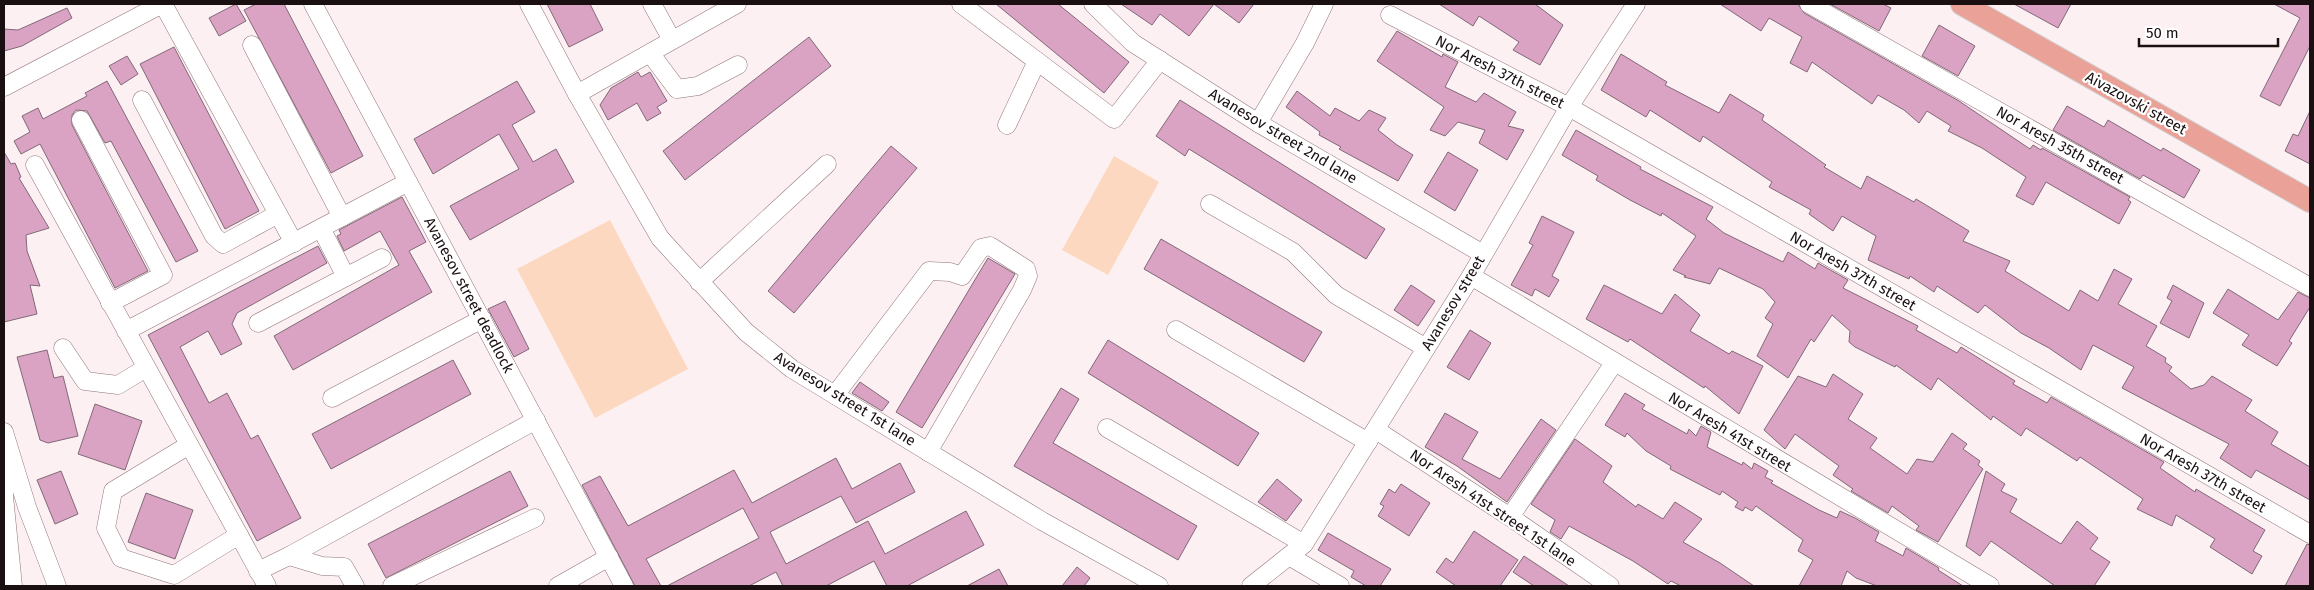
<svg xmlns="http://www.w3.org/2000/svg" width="2314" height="590" font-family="'Fira Sans',sans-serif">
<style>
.green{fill:#fdd8c1}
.building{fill:#daa3c3;stroke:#816977}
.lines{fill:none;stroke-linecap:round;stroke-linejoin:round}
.minor-casing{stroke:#91757a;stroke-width:19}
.major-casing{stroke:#d1cfcf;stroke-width:24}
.minor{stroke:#fff;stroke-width:18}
.major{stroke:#e9a198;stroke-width:22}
.labels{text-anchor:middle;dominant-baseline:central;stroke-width:4.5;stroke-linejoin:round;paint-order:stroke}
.street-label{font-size:15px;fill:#1a0f11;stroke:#fff}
</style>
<rect width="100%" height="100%" fill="#fdf0f2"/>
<g class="green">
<path d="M1114 156 1159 182 1108 275 1062 250Z"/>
<path d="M610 220 688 369 595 418 517 269Z"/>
</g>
<g class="building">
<path d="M236 4 246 21 219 36 209 18Z"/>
<path d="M256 4H284L363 156 331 173 244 10Z"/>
<path d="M547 4H590L603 30 569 47Z"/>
<path d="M996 4H1058L1129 62 1104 93Z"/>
<path d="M1121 4H1214L1189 36 1160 14 1152 25Z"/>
<path d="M1214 4H1254L1239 23Z"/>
<path d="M1439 4H1535L1563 25 1540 65 1513 50 1519 42 1479 16 1473 26Z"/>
<path d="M1720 4H1798L1804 13 1959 101 2030 149 2033 145 2041 150 2042 148 2130 197 2128 200 2131 202 2119 224 2046 182 2033 205 2016 196 2026 177 1982 148 1948 131 1951 126 1927 111 1919 123 1904 110 1878 95 1872 104 1812 62 1807 72 1790 63 1802 37 1769 18 1761 31Z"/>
<path d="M1830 4H1883L1891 8 1879 31Z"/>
<path d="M2014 4H2071L2058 28Z"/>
<path d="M2274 4H2310V46L2280 106 2260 96 2300 18Z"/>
<path d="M67 8 72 18 22 46 4 51V29L18 30Z"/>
<path d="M1939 25 1975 46 1958 76 1922 56Z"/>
<path d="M1397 31 1442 57 1443 54 1458 62 1445 87 1476 102 1484 93 1516 112 1508 126 1524 130 1507 160 1479 143 1485 130 1458 122 1445 136 1430 130 1444 107 1377 61Z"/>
<path d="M809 37 831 66 685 180 663 151Z"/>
<path d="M174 47 259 211 225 229 140 64Z"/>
<path d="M1621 54 1667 82 1665 85 1719 113 1730 94 1764 115 1762 120 1826 165 1824 167 1861 189 1867 176 1914 202 1916 199 1969 231 1963 241 2010 261 2005 271 2069 311 2080 290 2098 301 2114 269 2132 279 2118 304 2157 326 2146 346 2166 358 2165 362 2172 367 2169 371 2191 389 2204 385 2212 376 2252 400 2245 411 2278 432 2271 444 2310 467V500L2256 470 2251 478 2220 458 2229 444 2122 388 2134 367 2093 345 2081 370 2049 348 2021 333 1985 305 1978 313 1937 286 1934 292 1910 276 1909 279 1868 260 1876 236 1842 216 1833 231 1809 214 1811 210 1769 187 1772 182 1703 136 1700 142 1650 110 1646 117 1601 90Z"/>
<path d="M127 56 138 74 121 85 109 66Z"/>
<path d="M638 72 641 77 650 72 667 101 657 107 661 113 647 121 637 103 608 120 600 105 611 88Z"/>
<path d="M107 81 198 251 176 262 111 141 105 143 87 111 76 110 72 115V125L148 271 115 288 40 144 21 154 14 141 30 132 22 116 38 108 43 119 87 96 85 93Z"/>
<path d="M517 81 535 112 512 125 533 162 556 149 574 182 470 240 450 206 519 169 499 134 433 174 414 139Z"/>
<path d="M1297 91 1330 116 1335 108 1359 121 1369 110 1386 118 1378 130 1397 145 1413 155 1398 181 1339 149 1341 147 1319 135 1320 132 1286 107Z"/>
<path d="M1180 100 1385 229 1366 259 1189 149 1185 156 1156 136Z"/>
<path d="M2067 106 2104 127 2108 120 2161 151 2163 148 2200 170 2184 198 2143 175 2140 179 2053 130Z"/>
<path d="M2310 111V164L2285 151 2293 134 2298 136Z"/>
<path d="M1576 130 1641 167 1640 169 1713 207 1706 219 1724 233 1783 262 1788 252 1815 269 1818 263 1848 280 1843 288 1918 326 1916 330 1957 353 1961 347 2015 381 2013 384 2047 403 2051 397 2164 462 2160 468 2195 492 2196 489 2265 530 2253 551 2262 556 2252 574 2210 547 2215 539 2176 515 2172 526 2137 509 2143 499 2080 457 2077 461 2026 428 2021 436 1993 416 1991 420 1938 378 1931 390 1896 365 1895 367 1855 347 1849 342 1850 331 1832 315 1814 342 1811 339 1788 378 1757 356 1773 324 1765 318 1775 302 1763 289 1719 268 1710 284 1684 277 1686 276 1673 270 1696 236 1662 213 1661 216 1630 200 1596 180 1598 176 1562 155Z"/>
<path d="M891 146 917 168 794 313 768 291Z"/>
<path d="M4 152 11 164 15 163 21 177 19 178 49 228 26 235 27 251 40 286 30 285 37 314 4 322Z"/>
<path d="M1448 152 1478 170 1455 211 1424 192Z"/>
<path d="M402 197 426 242 409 251 432 292 293 370 274 336 399 265 380 231 344 251 337 236 341 234 339 230Z"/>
<path d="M1542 216 1574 232 1552 276 1559 280 1549 297 1535 289 1532 296 1511 285 1533 245 1529 243Z"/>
<path d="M1161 239 1322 332 1304 362 1144 269Z"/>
<path d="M318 246 327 263 237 313 232 324 242 344 221 355 208 331 180 347 209 403 227 393 251 439 258 435 301 518 257 541 148 335Z"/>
<path d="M988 258 1015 274 922 428 896 412Z"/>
<path d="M1411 285 1435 301 1418 326 1394 310Z"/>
<path d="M1604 285 1662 314 1675 294 1700 315 1690 331 1729 354 1732 351 1763 366 1739 414 1705 386 1704 388 1630 339 1628 342 1586 319Z"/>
<path d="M2173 285 2204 303 2189 338 2160 323 2172 301 2167 298Z"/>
<path d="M2228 289 2278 320 2298 292 2310 298V307L2289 341 2292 343 2277 366 2242 345 2249 335 2213 313Z"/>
<path d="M505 301 529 349 514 357 488 309Z"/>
<path d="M1470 330 1491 343 1469 380 1447 367Z"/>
<path d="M1108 340 1259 433 1238 466 1088 373Z"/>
<path d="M47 350 54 378 63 376 78 436 48 443 40 440 17 357Z"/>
<path d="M453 360 471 394 331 469 312 434Z"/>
<path d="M1833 374 1863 394 1848 419 1877 438 1870 448 1907 474 1917 459 1933 462 1952 433 1967 444 1963 449 1980 461 1978 465 1983 469 1938 542 1916 530 1919 526 1892 506 1888 513 1851 491 1853 489 1833 475 1839 466 1795 434 1785 449 1764 430 1798 376 1826 387Z"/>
<path d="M860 382 889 402 882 411 852 393Z"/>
<path d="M1061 388 1079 399 1053 443 1197 526 1178 560 1014 466Z"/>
<path d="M1625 393 1645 405 1642 409 1687 434 1689 429 1696 436 1701 426 1711 432 1707 447 1742 465 1743 462 1752 469 1754 463 1768 471 1765 477 1773 481 1771 483 1819 510 1837 518 1840 511 1855 518 1879 532 1875 541 1903 556 1906 548 1939 568 1938 570 1963 586H1877L1856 578 1847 571 1841 586H1799L1813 560 1798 551 1803 540 1756 506 1752 511 1745 507 1743 511 1735 507 1738 502 1722 491 1720 495 1670 469 1671 466 1646 451 1627 433 1625 437 1605 425Z"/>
<path d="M95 404 142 421 125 470 78 454Z"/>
<path d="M1445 413 1478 432 1462 459 1500 479 1541 419 1556 430 1507 502 1457 466 1425 447Z"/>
<path d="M1575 439 1612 466 1603 482 1636 507 1638 504 1663 519 1675 502 1702 519 1683 542 1720 563 1754 586H1681L1671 581 1668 584 1633 561 1569 526 1561 539 1550 532 1555 520 1531 504Z"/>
<path d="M836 458 852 489 900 463 915 492 856 523 841 496 770 532 786 564 868 521 885 554 966 511 984 545 907 586H887L874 561 826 586H783L776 572 749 586H667L759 538 743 508 646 559 661 586H635L582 485 600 476 628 526 734 470 752 503Z"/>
<path d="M61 471 78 514 55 524 37 480Z"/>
<path d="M510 471 528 506 386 578 368 544Z"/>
<path d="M1986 471 2005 484 2001 491 2017 499 2010 512 2061 544 2077 521 2098 538 2090 549 2110 562 2094 586H2055L1991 541 1980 556 1966 546Z"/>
<path d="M1277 479 1302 500 1286 521 1258 502Z"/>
<path d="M1401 484 1430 503 1409 536 1378 516 1384 506 1380 504 1389 489 1395 493Z"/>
<path d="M146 493 193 510 175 559 128 542Z"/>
<path d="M1474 531 1518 560 1500 586H1456L1436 572 1446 558 1453 563Z"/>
<path d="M1328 533 1391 569 1380 586H1366L1351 577 1354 571 1318 550Z"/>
<path d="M2307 544 2310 545V586H2285Z"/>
<path d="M1524 556 1569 586H1534L1513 572Z"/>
<path d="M1077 567 1090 578 1084 586H1062Z"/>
<path d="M999 569 1008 586H967Z"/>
</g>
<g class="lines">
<g class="minor-casing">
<g id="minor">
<path d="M163 4 294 243"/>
<path d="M313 4 624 586"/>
<path d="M529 4 577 94 660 238 746 332 792 369 1042 521 1159 586"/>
<path d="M652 4 672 40"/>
<path d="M961 4 1114 119 1160 60"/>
<path d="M1093 4 1133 43 1258 123 1483 254"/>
<path d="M1809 4 2310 287"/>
<path d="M1390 15 1569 107 2310 534"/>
<path d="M252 45 342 217"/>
<path d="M650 53 677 89 698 86 738 65"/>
<path d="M4 87 162 4"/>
<path d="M577 94 737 4"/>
<path d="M142 100 214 236 223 244 278 214"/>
<path d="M81 120 163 275 110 303"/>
<path d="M1258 123 1305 43 1324 4"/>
<path d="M1007 125 1037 61"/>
<path d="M35 165 267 586"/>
<path d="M1210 204 1293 252 1336 295 1426 348"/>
<path d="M321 228 346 277"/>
<path d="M1471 276 1990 586"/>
<path d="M699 282 827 164"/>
<path d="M258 323 382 258"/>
<path d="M1176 330 1368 442"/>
<path d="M126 331 408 182"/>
<path d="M63 348 85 381 118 385 146 368"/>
<path d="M835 395 929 271 950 272 962 276 981 248 990 246 1026 269 1028 276 1022 290 928 452"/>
<path d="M332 398 482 319"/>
<path d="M1107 428 1304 544"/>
<path d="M1376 430 1510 517 1610 586"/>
<path d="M4 432 27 507 57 586"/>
<path d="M189 445 113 491 106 528 121 558 174 575 239 535"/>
<path d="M6 457 4 496 13 586"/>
<path d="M1510 517 1614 363"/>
<path d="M289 556 322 566 344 567 355 586"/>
<path d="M1289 556 1340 586"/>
<path d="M258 571 289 556 536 420"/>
<path d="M392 586 535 518"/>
<path d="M558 586 609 557"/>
<path d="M1251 586 1304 544 1471 276 1569 107 1636 4"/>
</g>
</g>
<g class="major-casing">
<path id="major" d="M1962 4 2310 201"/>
</g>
<use href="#minor" class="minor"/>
<use href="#major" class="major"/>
</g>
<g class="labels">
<g class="street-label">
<text transform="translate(1500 72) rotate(27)">Nor Aresh 37th street</text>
<text transform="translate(2136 103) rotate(29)">Aivazovski street</text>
<text transform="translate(1283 136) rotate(31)">Avanesov street 2nd lane</text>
<text transform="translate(2060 145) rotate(29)">Nor Aresh 35th street</text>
<text transform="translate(1853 271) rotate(30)">Nor Aresh 37th street</text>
<text transform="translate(469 295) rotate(62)">Avanesov street deadlock</text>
<text transform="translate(1453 303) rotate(-59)">Avanesov street</text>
<text transform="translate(845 399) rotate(32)">Avanesov street 1st lane</text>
<text transform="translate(1730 432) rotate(31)">Nor Aresh 41st street</text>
<text transform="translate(2203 473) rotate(30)">Nor Aresh 37th street</text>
<text transform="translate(1493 508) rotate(34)">Nor Aresh 41st street 1st lane</text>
</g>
</g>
<rect width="2314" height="590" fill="none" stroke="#1a0f11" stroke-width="10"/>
<path d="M2139 38v8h139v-8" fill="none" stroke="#1a0f11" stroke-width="2.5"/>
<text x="2146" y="38" font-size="15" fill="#1a0f11" stroke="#ffffff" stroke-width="4" paint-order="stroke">50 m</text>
</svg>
